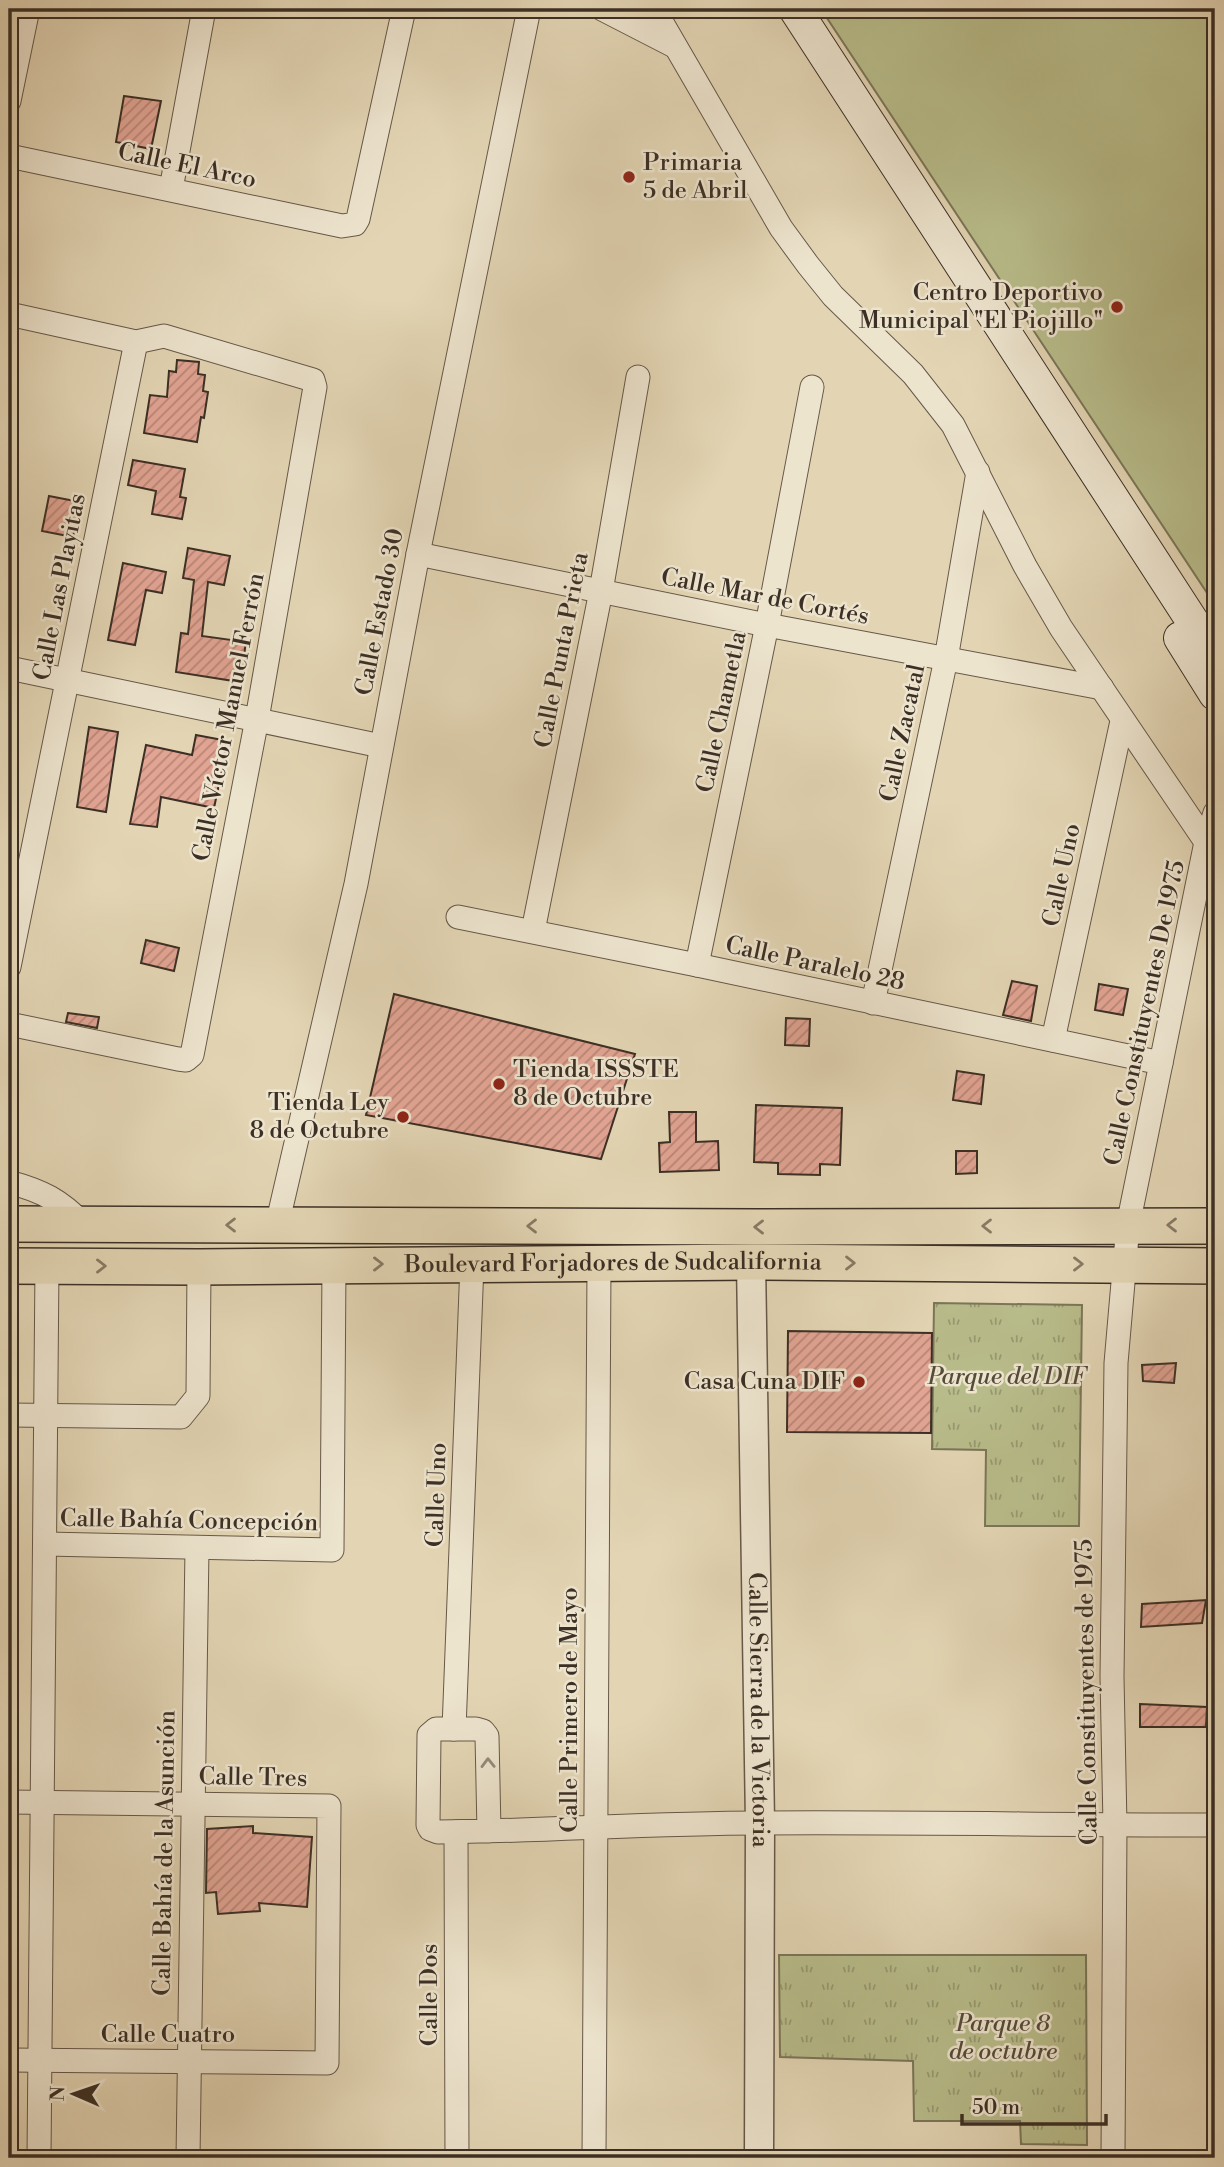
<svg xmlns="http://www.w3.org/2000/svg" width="1224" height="2167" font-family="'Libre Bodoni',serif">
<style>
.green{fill:#b8bc8a;stroke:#7a7658;stroke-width:2}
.park{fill:url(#park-tufts);stroke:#7a7658;stroke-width:2}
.building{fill:url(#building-hatch);stroke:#3c2f25;stroke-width:2}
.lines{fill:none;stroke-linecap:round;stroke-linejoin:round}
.minor-casing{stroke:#665849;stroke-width:25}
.tertiary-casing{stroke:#665849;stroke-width:31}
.secondary-casing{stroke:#3c2f25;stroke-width:34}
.primary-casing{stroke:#3c2f25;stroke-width:38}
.minor{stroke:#ede4ce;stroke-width:23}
.tertiary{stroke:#ede4ce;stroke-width:28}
.secondary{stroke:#ede4ce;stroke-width:32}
.primary{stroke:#e3d5b4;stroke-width:35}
.oneway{stroke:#877a65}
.oneway2{stroke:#948a7a}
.poi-dot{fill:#8f2418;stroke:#ede4ce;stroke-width:2.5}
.labels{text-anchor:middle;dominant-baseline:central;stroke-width:5;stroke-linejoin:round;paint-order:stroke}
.poi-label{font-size:24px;fill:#3c2f25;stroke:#ede4ce;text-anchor:end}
.street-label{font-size:24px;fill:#3c2f25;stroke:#ede4ce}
.park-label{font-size:24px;font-style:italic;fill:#554b39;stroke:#ede4ce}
</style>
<defs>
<pattern id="park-tufts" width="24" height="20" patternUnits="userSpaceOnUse" patternTransform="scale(1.75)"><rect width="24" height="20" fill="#b8bc8a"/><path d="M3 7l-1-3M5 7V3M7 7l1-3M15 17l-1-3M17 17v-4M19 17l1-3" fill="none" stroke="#979971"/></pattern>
<pattern id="building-hatch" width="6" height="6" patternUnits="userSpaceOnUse" patternTransform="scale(1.75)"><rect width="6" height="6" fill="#e2a493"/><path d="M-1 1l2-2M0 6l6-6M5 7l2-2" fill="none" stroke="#b88678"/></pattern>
</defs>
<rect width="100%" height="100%" fill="#e3d5b4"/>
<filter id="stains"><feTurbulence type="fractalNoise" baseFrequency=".00286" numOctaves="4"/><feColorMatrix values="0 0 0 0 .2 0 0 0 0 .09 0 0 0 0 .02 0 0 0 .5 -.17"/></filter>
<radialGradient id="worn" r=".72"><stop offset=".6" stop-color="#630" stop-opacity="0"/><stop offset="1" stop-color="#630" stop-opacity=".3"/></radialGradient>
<path class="green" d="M821 9H1215V605Z"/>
<g class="park">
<path d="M934 1303 1082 1305 1079 1526H985L986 1450 932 1449Z"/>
<path d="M779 1955H1086L1087 2145 1021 2144 1020 2121H914L913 2061 780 2057Z"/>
</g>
<g class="building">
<path d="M124 96 161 101 151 149 116 142Z"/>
<path d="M177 360 199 362 198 374 205 375 203 391 208 392 204 418 201 417 197 442 144 433 150 395 167 397 169 371 176 372Z"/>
<path d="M133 460 185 469 180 497 186 498 182 519 152 514 156 491 128 485Z"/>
<path d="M49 496 80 502 73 537 42 531Z"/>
<path d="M188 548 230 556 224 585 208 582 202 636 246 642 240 682 176 672 181 633 188 634 194 580 183 578Z"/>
<path d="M123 563 166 572 162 593 146 590 135 645 108 640Z"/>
<path d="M89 727 118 732 106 812 77 807Z"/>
<path d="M196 735 228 741 214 808 161 797 157 827 130 824 146 745 192 755Z"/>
<path d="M146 940 179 948 174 971 141 963Z"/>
<path d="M1012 981 1037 986 1031 1021 1003 1015Z"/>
<path d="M1099 984 1128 989 1123 1015 1095 1010Z"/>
<path d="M394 994 635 1054 601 1159 366 1115Z"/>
<path d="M68 1013 99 1017 97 1028 66 1022Z"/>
<path d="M786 1018 810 1019 809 1046 785 1045Z"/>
<path d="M957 1071 984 1075 981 1104 953 1100Z"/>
<path d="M756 1105 842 1108 840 1165 820 1164V1175L778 1174V1163L754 1162Z"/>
<path d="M669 1112H696V1142L718 1141 719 1170 660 1172 659 1143 670 1142Z"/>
<path d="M956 1151H977V1173L956 1174Z"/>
<path d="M788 1331 932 1333 931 1433 787 1432Z"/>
<path d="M1176 1363 1174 1383 1143 1381 1142 1365Z"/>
<path d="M1206 1600 1202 1623 1141 1627 1142 1604Z"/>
<path d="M1140 1704 1207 1707 1206 1727H1140Z"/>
<path d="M253 1826V1833L312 1837 307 1907 259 1903 260 1911 218 1914 216 1892 206 1893 207 1829Z"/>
</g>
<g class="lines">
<g class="minor-casing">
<g id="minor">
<path d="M602 9 674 46"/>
<path d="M654 9 781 228 808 265 833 296 913 374 953 425 1025 566 1061 628 1206 842"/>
<path d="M9 101 28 9"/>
<path d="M9 156 342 226 355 224 358 219 404 9"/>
<path d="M171 189 204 9"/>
<path d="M9 314 136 342 164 336 313 380 315 387 257 719 192 1055 186 1060 178 1059 9 1024"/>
<path d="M418 554 767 625 1102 688"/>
<path d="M9 668 381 746"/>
<path d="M458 917 697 965 1161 1063"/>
<path d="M533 931 601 591 638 377"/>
<path d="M697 965 767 625 812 387"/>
<path d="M9 967 136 342"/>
<path d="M873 1003 946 659 978 472"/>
<path d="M1053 1040 1122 721"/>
<path d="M9 1182C42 1191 60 1200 84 1225"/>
<path d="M277 1225 356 884 418 554 529 9"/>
<path d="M9 1415 181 1417 198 1396 199 1267"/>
<path d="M45 1544 332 1550 334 1265"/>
<path d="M454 1729 472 1264"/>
<path d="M9 1802 329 1806 327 2063 9 2060"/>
<path d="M489 1831 487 1736 483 1731 476 1729H436L429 1735 428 1825 430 1829 438 1832C545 1831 653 1823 760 1823 912 1822 1064 1825 1215 1825"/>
<path d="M456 1832 457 2158"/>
<path d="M39 2158 47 1266"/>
<path d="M188 2158 197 1548"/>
<path d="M594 2158 599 1263"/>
<path d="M1113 2158 1115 1825 1112 1677 1116 1363 1128 1225 1206 842 1215 813"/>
</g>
</g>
<g class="tertiary-casing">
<g id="tertiary">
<path id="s1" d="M751 1262 760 1823 759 2158"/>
</g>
</g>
<g class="secondary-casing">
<g id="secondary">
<path d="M795 9 1215 656"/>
<path d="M1180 638 1215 694"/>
</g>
</g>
<g class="primary-casing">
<g id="primary">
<path d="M9 1224 756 1227 1215 1226"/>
<path id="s2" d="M9 1266 199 1267 751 1262 1215 1266"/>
</g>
</g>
<use href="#minor" class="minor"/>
<use href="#tertiary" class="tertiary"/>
<use href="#secondary" class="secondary"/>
<use href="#primary" class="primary"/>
</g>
<defs><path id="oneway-chevron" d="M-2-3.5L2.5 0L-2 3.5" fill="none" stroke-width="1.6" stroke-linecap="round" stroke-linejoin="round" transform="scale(1.75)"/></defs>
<g class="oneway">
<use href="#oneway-chevron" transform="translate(231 1225) rotate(180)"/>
<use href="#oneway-chevron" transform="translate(1172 1225) rotate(-180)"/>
<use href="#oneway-chevron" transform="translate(532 1226) rotate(-180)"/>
<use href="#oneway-chevron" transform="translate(987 1226) rotate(-180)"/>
<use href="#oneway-chevron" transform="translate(759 1227) rotate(180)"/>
<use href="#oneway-chevron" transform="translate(850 1263)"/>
<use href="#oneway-chevron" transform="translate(378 1264)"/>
<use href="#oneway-chevron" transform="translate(1078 1264)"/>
<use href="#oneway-chevron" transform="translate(101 1266)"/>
</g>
<use class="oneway2" href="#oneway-chevron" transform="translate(488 1763) rotate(-91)"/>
<g class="poi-dot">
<circle cx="629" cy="177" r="7"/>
<circle cx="1117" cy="307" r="7"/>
<circle cx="499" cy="1084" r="7"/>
<circle cx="403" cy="1117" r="7"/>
<circle cx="859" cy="1382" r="7"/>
</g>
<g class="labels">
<g class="poi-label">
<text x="643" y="163" text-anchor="start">Primaria<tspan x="643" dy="28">5 de Abril</tspan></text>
<text x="1103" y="293">Centro Deportivo<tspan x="1103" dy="28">Municipal "El Piojillo"</tspan></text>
<text x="513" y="1070" text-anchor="start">Tienda ISSSTE<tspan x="513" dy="28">8 de Octubre</tspan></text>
<text x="389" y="1103">Tienda Ley<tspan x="389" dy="28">8 de Octubre</tspan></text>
<text x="845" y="1382">Casa Cuna DIF</text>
</g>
<g class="street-label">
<text transform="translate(187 166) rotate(12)">Calle El Arco</text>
<text transform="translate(60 587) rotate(-79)">Calle Las Playitas</text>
<text transform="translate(765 597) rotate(11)">Calle Mar de Cortés</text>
<text transform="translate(380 612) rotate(-79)">Calle Estado 30</text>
<text transform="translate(562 650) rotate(-79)">Calle Punta Prieta</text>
<text transform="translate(722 712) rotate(-78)">Calle Chametla</text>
<text transform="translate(229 717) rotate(-79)">Calle Víctor Manuel Ferrón</text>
<text transform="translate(903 733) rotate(-78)">Calle Zacatal</text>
<text transform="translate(1062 875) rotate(-78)">Calle Uno</text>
<text transform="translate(815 964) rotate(12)">Calle Paralelo 28</text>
<text transform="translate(1145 1013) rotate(-78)">Calle Constituyentes De 1975</text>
<text stroke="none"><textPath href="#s2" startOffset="604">Boulevard Forjadores de Sudcalifornia</textPath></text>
<text transform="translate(437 1495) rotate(-88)">Calle Uno</text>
<text transform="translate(189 1521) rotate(1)">Calle Bahía Concepción</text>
<text transform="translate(1087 1692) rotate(-91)">Calle Constituyentes de 1975</text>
<text transform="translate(570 1710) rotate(-90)">Calle Primero de Mayo</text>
<text stroke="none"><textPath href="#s1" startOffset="448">Calle Sierra de la Victoria</textPath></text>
<text transform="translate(253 1778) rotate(1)">Calle Tres</text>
<text transform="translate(165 1853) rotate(-89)">Calle Bahía de la Asunción</text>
<text transform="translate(430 1995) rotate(-90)">Calle Dos</text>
<text x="168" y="2035">Calle Cuatro</text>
</g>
<g class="park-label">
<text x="1007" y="1377">Parque del DIF</text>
<text x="1003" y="2024">Parque 8<tspan x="1003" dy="28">de octubre</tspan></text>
</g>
</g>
<rect width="1224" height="2167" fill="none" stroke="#e3d5b4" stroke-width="35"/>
<rect x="10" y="10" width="1203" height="2146" fill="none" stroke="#3c2f25" stroke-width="3.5"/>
<rect x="18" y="18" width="1189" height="2132" fill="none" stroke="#3c2f25" stroke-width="2"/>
<g transform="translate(74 2094) rotate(272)" stroke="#ede4ce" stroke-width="5" paint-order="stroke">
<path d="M0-5L12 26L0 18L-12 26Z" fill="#3c2f25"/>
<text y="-10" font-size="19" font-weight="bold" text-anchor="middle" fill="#3c2f25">N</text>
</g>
<path d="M962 2114v10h144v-10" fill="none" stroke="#3c2f25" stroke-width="3.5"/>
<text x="972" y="2114" font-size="21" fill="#3c2f25" stroke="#ede4ce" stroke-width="5" paint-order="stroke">50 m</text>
<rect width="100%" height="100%" filter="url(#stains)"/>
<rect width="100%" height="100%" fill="url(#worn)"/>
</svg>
